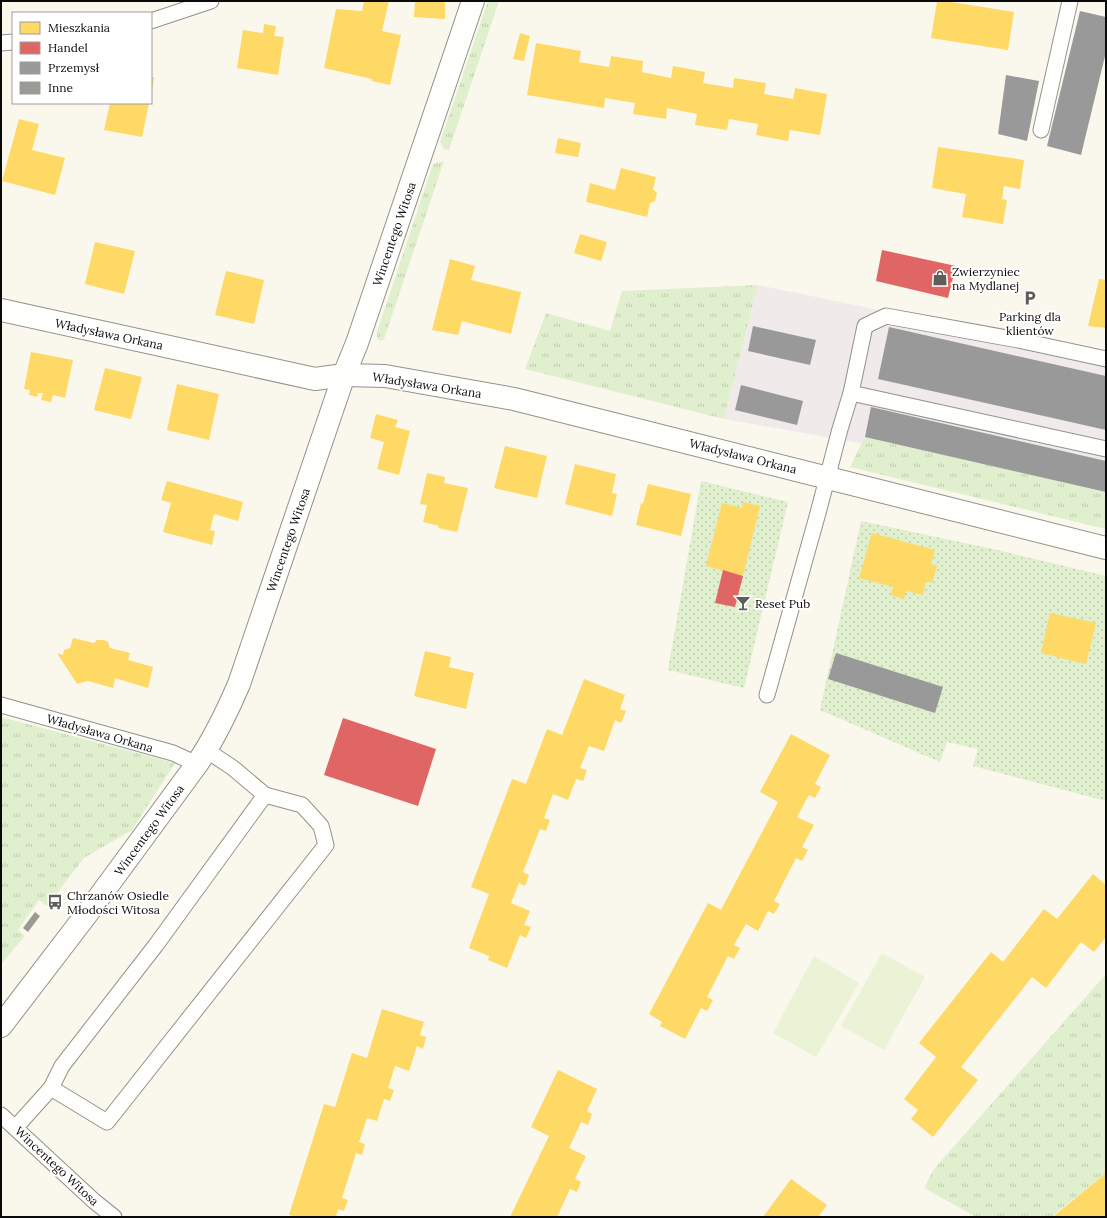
<svg xmlns="http://www.w3.org/2000/svg" width="1107" height="1218" font-family="Lora,serif">
<style>
.industrial{fill:#f1eaeb}
.grass{fill:url(#grass-tufts)}
.garden{fill:url(#garden-dots)}
.pitch{fill:#ebf3d6}
.homes{fill:#ffd966}
.shops{fill:#e06666}
.industry{fill:#999}
.building{fill:#9c9a94}
.lines{fill:none;stroke-linecap:round;stroke-linejoin:round}
.service-casing{stroke:#92918c;stroke-width:17}
.minor-casing{stroke:#92918c;stroke-width:24}
.tertiary-casing{stroke:#92918c;stroke-width:24}
.service{stroke:#fefefc;stroke-width:15}
.minor{stroke:#fefefc;stroke-width:22}
.tertiary{stroke:#fefefc;stroke-width:22}
.labels{text-anchor:middle;dominant-baseline:central;stroke-width:4;stroke-linejoin:round;paint-order:stroke}
.street-label{font-size:12px;fill:#0a0a0a;stroke:#fff}
.poi-label{font-size:12px;fill:#0a0a0a;stroke:#fff;text-anchor:start}
</style>
<defs>
<pattern id="grass-tufts" width="24" height="20" patternUnits="userSpaceOnUse"><rect width="24" height="20" fill="#e0efcd"/><path d="M3 7l-1-3M5 7V3M7 7l1-3M15 17l-1-3M17 17v-4M19 17l1-3" fill="none" stroke="#bfccaf"/></pattern>
<pattern id="garden-dots" width="8" height="8" patternUnits="userSpaceOnUse"><rect width="8" height="8" fill="#e0efcd"/><path d="M2 2h.1M6 6h.1" fill="none" stroke="#bfccaf" stroke-width="1.8" stroke-linecap="round"/></pattern>
</defs>
<rect width="100%" height="100%" fill="#faf8ed"/>
<path class="industrial" d="M758 285 1106 357V508L865 444 724 419Z"/>
<g class="grass">
<path d="M488 1H499L449 150 444 149 440 142Z"/>
<path d="M444 161 384 339 380 341 377 339V332L433 164Z"/>
<path d="M758 285 724 419 525 369 546 313 610 331 622 291Z"/>
<path d="M865 437 1106 492V529L850 467Z"/>
<path d="M1 717 175 763 132 830 84 858 47 906 39 900 18 930 25 936 1 964Z"/>
<path d="M1106 974V1173L1054 1215V1217H976L924 1188 934 1169Z"/>
</g>
<g class="garden">
<path d="M701 481 788 502 744 688 668 670Z"/>
<path d="M861 521 993 549 1106 576V801L973 766 978 749 947 742 940 762 820 710Z"/>
</g>
<g class="pitch">
<path d="M882 953 925 977 884 1050 841 1026Z"/>
<path d="M814 956 859 983 816 1057 773 1033Z"/>
</g>
<g class="homes">
<path d="M364 1H389L382 31 401 35 390 85 372 81V79L324 68 336 9 362 11Z"/>
<path d="M415 1H445V19L414 17Z"/>
<path d="M937 1H945L1014 12 1008 50 931 38Z"/>
<path d="M264 24 276 26 274 36 284 37 278 75 237 68 243 30 263 33Z"/>
<path d="M520 33 530 36 524 61 513 59Z"/>
<path d="M536 43 581 51 579 62 609 67 611 56 643 61 642 72 671 78 673 66 705 72 703 83 733 88 734 78 766 83 764 94 793 99 795 88 827 94 820 135 790 130 788 141 756 135 758 124 729 119 727 130 695 125 697 114 667 108 666 119 633 114 635 103 605 98 604 108 527 95Z"/>
<path d="M151 77H154L152 90H151Z"/>
<path d="M110 103H149L142 137 104 130Z"/>
<path d="M19 119 39 124 32 150 65 158 55 195 2 181Z"/>
<path d="M558 138 581 143 578 157 555 153Z"/>
<path d="M938 147 1024 160 1020 189 1004 186 1002 199 1007 200 1003 224 962 217 966 194 932 188Z"/>
<path d="M621 168 656 177 653 189 657 193 655 201 650 203 647 217 586 202 590 183 615 190Z"/>
<path d="M580 234 607 242 601 261 574 253Z"/>
<path d="M95 242 135 251 124 294 85 284Z"/>
<path d="M450 259 475 266 471 280 521 292 511 334 462 321 458 335 432 330Z"/>
<path d="M226 271 264 280 254 324 215 315Z"/>
<path d="M1099 279 1106 280V328L1088 326Z"/>
<path d="M31 352 73 360 65 398 53 395 51 402 41 400 43 393H38L37 397 29 395 30 390 24 389Z"/>
<path d="M105 368 142 377 131 419 94 410Z"/>
<path d="M177 384 219 394 209 440 167 430Z"/>
<path d="M376 414 398 420 395 427 410 431 399 475 377 469 384 442 370 438Z"/>
<path d="M505 446 547 456 537 498 494 488Z"/>
<path d="M575 464 616 474 612 493 617 494 612 516 565 504Z"/>
<path d="M427 473 445 477 444 483 468 488 457 532 438 528 439 526 423 522 427 505 420 504Z"/>
<path d="M167 481 243 502 238 521 214 514 210 530 215 531 212 545 163 532 171 503 161 500Z"/>
<path d="M648 484 691 494 681 536 636 525 641 503 643 504Z"/>
<path d="M743 502 760 506 743 576 706 566 722 503 742 508Z"/>
<path d="M872 533 935 550 931 564 937 566 932 583 926 581 923 595 906 591 904 599 891 595 893 587 859 578Z"/>
<path d="M1050 613 1096 623 1086 664 1041 653Z"/>
<path d="M73 638 94 643 97 640H104L108 642 110 648 130 653 128 660 153 667 148 688 115 678 113 688 88 681 77 684 57 653 63 655 64 650 70 648Z"/>
<path d="M425 651 451 657 449 667 474 673 466 709 414 696Z"/>
<path d="M584 679 625 695 620 709 626 711 621 723 615 720 604 751 589 746 580 768 587 770 583 781 576 779 568 800 553 794 544 818 550 820 546 831 540 829 523 872 529 875 525 886 519 883 511 903 530 911 524 925 531 927 526 938 520 935 507 968 488 960 489 956 469 948 489 894 471 887 512 779 526 784 547 729 562 735Z"/>
<path d="M791 734 830 755 815 784 821 787 815 798 809 795 797 817 814 825 802 847 808 850 802 861 796 858 774 901 780 904 774 914 768 911 758 931 746 924 734 945 740 948 734 959 728 956 707 997 713 1000 707 1011 701 1008 685 1039 660 1026 662 1022 649 1014 708 903 721 910 778 802 760 792Z"/>
<path d="M1093 874 1106 885V937L1094 952 1081 942 1046 988 1032 977 961 1067 978 1080 933 1137 911 1119 918 1110 904 1099 936 1057 919 1043 991 952 1003 962 1044 909 1057 919Z"/>
<path d="M382 1009 424 1022 420 1035 426 1037 423 1049 417 1046 409 1071 395 1066 388 1088 394 1090 390 1101 384 1099 377 1121 367 1118 359 1142 365 1144 362 1155 356 1153 342 1198 348 1200 344 1211 338 1209 336 1217H296L289 1215 324 1104 335 1107 352 1053 367 1058Z"/>
<path d="M558 1070 597 1089 587 1111 592 1114 588 1125 581 1122 569 1148 586 1156 575 1179 581 1182 577 1192 570 1189 557 1217H510L549 1136 531 1127Z"/>
<path d="M1106 1173V1217H1055L1054 1216Z"/>
<path d="M791 1179 827 1205 818 1217H763Z"/>
</g>
<g class="shops">
<path d="M882 250 956 266 948 298 876 281Z"/>
<path d="M723 570 743 576 735 607 715 603Z"/>
<path d="M343 718 436 749 418 806 324 775Z"/>
</g>
<g class="industry">
<path d="M1080 11 1106 17V52L1081 155 1047 146Z"/>
<path d="M1006 75 1039 81 1027 141 998 134Z"/>
<path d="M753 326 816 340 810 365 748 351Z"/>
<path d="M889 327 1106 376V430L878 379Z"/>
<path d="M741 385 803 401 797 425 735 410Z"/>
<path d="M871 407 1106 461V492L865 437Z"/>
<path d="M836 653 943 687 935 713 828 679Z"/>
</g>
<path class="building" d="M35 912 40 916 28 932 23 928Z"/>
<g class="lines">
<g class="service-casing">
<g id="service">
<path d="M151 21 211 1"/>
<path d="M1 43 13 42"/>
<path d="M1041 130 1070 1"/>
<path d="M851 393 1106 449"/>
<path d="M767 695 818 513 840 429 851 393 865 326 886 316 1018 340 1106 359"/>
<path d="M1 705 173 753 197 764"/>
<path d="M51 1088 107 1122 326 845 321 826 302 805 265 795"/>
<path d="M1 1115 94 1201 114 1217"/>
<path d="M16 1127 51 1088 62 1066 156 945 265 795 233 768 206 750"/>
</g>
</g>
<g class="minor-casing">
<path id="minor" d="M1 310 315 379 344 375 385 376 514 399 1106 548"/>
</g>
<g class="tertiary-casing">
<path id="tertiary" d="M1 1026 86 915 197 764C214 739 227 712 239 684L344 375 357 343 473 1"/>
</g>
<use href="#service" class="service"/>
<use href="#minor" class="minor"/>
<use href="#tertiary" class="tertiary"/>
</g>
<defs>
<g id="shop-bare" transform="scale(1.2)"><path d="M-5-2.5h2.3a2.7 3.5 0 0 1 5.4 0H5L5.5 6h-11ZM-1.5-2.5h3a1.5 2.3 0 0 0-3 0Z" fill="#5e5d59" stroke="#fff" stroke-width="2.5" paint-order="stroke"/></g>
<g id="parking-bare" transform="scale(1.2)"><path d="M-3.5-5.5H1a3.5 3.5 0 0 1 0 7H-1V5.5H-3.5ZM-1-3.4V-.6H.8a1.4 1.4 0 0 0 0-2.8Z" fill="#5e5d59" stroke="#fff" stroke-width="2.5" paint-order="stroke"/></g>
<g id="bar-bare" transform="scale(1.2)"><path d="M-6-5H6L.8 .8V4.5H3.5V6h-7V4.5H-.8V.8Z" fill="#5e5d59" stroke="#fff" stroke-width="2.5" paint-order="stroke"/></g>
<g id="bus-bare" transform="scale(1.2)"><path d="M-5-6H5V4H4V6H2V4H-2V6H-4V4H-5ZM-3.5-4V0h7V-4ZM-3.5 1.2v1.5H-2V1.2ZM2 1.2v1.5H3.5V1.2Z" fill="#5e5d59" stroke="#fff" stroke-width="2.5" paint-order="stroke"/></g>
</defs>
<g fill-rule="evenodd">
<use href="#shop-bare" x="940" y="278"/>
<use href="#parking-bare" x="1030" y="298"/>
<use href="#bar-bare" x="743" y="603"/>
<use href="#bus-bare" x="55" y="902"/>
</g>
<g class="labels">
<g class="street-label">
<text transform="translate(394 234) rotate(-71)">Wincentego Witosa</text>
<text transform="translate(109 334) rotate(12)">Władysława Orkana</text>
<text transform="translate(427 385) rotate(9)">Władysława Orkana</text>
<text transform="translate(743 456) rotate(14)">Władysława Orkana</text>
<text transform="translate(288 540) rotate(-71)">Wincentego Witosa</text>
<text transform="translate(100 733) rotate(16)">Władysława Orkana</text>
<text transform="translate(149 830) rotate(-54)">Wincentego Witosa</text>
<text transform="translate(57 1166) rotate(43)">Wincentego Witosa</text>
</g>
<g class="poi-label">
<text x="952" y="271">Zwierzyniec<tspan x="952" dy="14">na Mydlanej</tspan></text>
<text x="1030" y="316" text-anchor="middle">Parking dla<tspan x="1030" dy="14">klientów</tspan></text>
<text x="755" y="603">Reset Pub</text>
<text x="67" y="895">Chrzanów Osiedle<tspan x="67" dy="14">Młodości Witosa</tspan></text>
</g>
</g>
<rect width="1107" height="1218" fill="none" stroke="#0a0a0a" stroke-width="4"/>
<rect x="12" y="12" width="140" height="92" fill="#ffffff" stroke="#9d9d9d"/>
<rect x="20" y="22" width="20" height="12" fill="#ffd966" stroke="#9d9d9d"/>
<text x="48" y="32" font-size="12" fill="#0a0a0a">Mieszkania</text>
<rect x="20" y="42" width="20" height="12" fill="#e06666" stroke="#9d9d9d"/>
<text x="48" y="52" font-size="12" fill="#0a0a0a">Handel</text>
<rect x="20" y="62" width="20" height="12" fill="#999999" stroke="#9d9d9d"/>
<text x="48" y="72" font-size="12" fill="#0a0a0a">Przemysł</text>
<rect x="20" y="82" width="20" height="12" fill="#9c9a94" stroke="#9d9d9d"/>
<text x="48" y="92" font-size="12" fill="#0a0a0a">Inne</text>
</svg>
